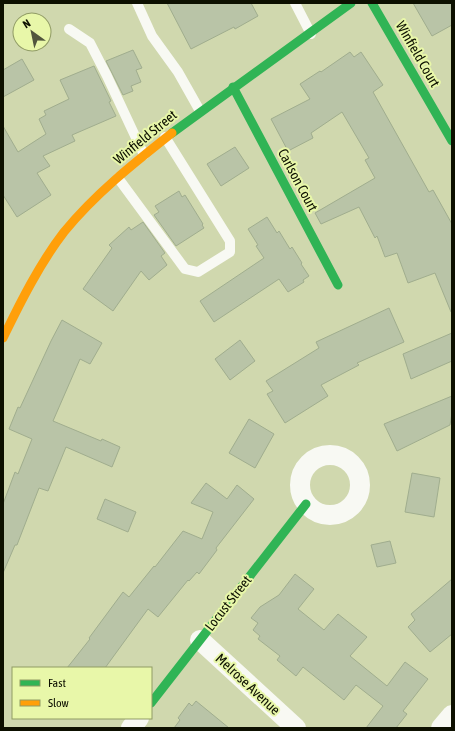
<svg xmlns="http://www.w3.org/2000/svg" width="455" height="731" font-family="'Asap Condensed',sans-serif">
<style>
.building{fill:#b9c4a7;stroke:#a0ad8e}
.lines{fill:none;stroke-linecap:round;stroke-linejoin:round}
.lane{stroke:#f8f9f3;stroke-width:10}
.street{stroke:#f8f9f3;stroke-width:20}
.fast{stroke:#30b455;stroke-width:9}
.slow{stroke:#ff9f0a;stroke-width:9}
.labels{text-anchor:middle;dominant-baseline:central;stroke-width:4;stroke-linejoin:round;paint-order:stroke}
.street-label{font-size:14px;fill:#0d1000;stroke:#e8f7a9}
</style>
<rect width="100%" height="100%" fill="#d0d8ae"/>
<g class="building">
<path d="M167 3H251L258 16 235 29 234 27 191 49Z"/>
<path d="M413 3H452V25L432 36Z"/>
<path d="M133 50 142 68 136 70 141 82 131 86 133 91 123 95 106 61Z"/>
<path d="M350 52 354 57 361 52 383 85 373 92 429 192 433 190 452 224V312H451L435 273 408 283 397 253 385 257 377 236 375 238 359 207 321 224 315 213 375 178 365 160 369 158 342 112 311 133 313 138 288 151 271 119 310 99 300 84 320 71 321 72Z"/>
<path d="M22 59 34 80 3 97V70Z"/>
<path d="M94 66 111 101 109 102 116 116 72 135 75 141 43 156 50 166 37 173 51 195 17 217 3 195V126L18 152 46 134 39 119 46 115 44 111 69 99 60 80Z"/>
<path d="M235 147 249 168 221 186 207 164Z"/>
<path d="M179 191 182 197 185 195 203 224 202 225 204 228 176 246 154 215 159 212 155 206Z"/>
<path d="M267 217 277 233 279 231 290 249 292 247 302 263 301 264 309 276 303 280 304 282 288 292 279 279 214 322 200 301 264 258 256 246 258 245 248 229Z"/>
<path d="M143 222 165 253 161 256 167 265 149 280 141 271 113 311 83 289 112 248 109 245 129 227 131 230Z"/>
<path d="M389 308 404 342 357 363 359 365 321 385 328 396 285 423 267 394 273 391 266 381 319 348 316 342Z"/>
<path d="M62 320 102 343 90 364 80 359 53 421 101 441 102 439 120 447 112 467 66 447 48 491 39 488 17 545H15L3 573V504L15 472 18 474 32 439 9 429 18 407 20 408 51 341Z"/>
<path d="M452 333V361L411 379 403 354Z"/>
<path d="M240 340 255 361 230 380 215 359Z"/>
<path d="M452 396V413L450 425 397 451 384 424Z"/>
<path d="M249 419 274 434 255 468 229 453Z"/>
<path d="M412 473 440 478 434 517 405 512Z"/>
<path d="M206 483 227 499 237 485 254 499 216 548 217 550 199 574 197 572 189 581 188 580 158 617 148 609 105 668H67L90 639 89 638 123 592 129 597 154 566 155 567 183 531 202 539 213 512 191 503Z"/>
<path d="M105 499 136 512 128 532 97 519Z"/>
<path d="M390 541 396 563 377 567 371 545Z"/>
<path d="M295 574 314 589 298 609 324 630 338 614 367 637 350 656 387 686 405 662 428 679 403 711 407 714 396 728H366L383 706 356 685 344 700 303 667 296 676 277 660 280 656 258 639 260 636 253 630 258 623 251 618 260 607 279 595Z"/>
<path d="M452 579V634L430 652 408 627 415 620 411 614Z"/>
<path d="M196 701 229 728H174L180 720 178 718 189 703 192 706Z"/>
</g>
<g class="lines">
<g class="lane">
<path d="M137 3 152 36 178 72 200 111"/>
<path d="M295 3 311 34"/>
<path d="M69 29 90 43 107 76 144 155"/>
<path d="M118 178 185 269 198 272 230 252V241L165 137"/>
</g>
<g class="street">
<circle cx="330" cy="485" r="30"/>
<path d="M200 640 296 728"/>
<path d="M131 728 139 718"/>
<path d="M441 728 452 715"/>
</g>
<g class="fast">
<path d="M372 3 452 141"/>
<path d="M233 87 338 285"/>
<path d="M172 133 351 3"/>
<path d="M151 703 306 504"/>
</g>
<path class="slow" d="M3 338C20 303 40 263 64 232 95 194 134 163 172 133"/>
</g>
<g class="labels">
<g class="street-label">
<text transform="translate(418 54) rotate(60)">Winfield Court</text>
<text transform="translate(145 137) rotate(-39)">Winfield Street</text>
<text transform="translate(298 180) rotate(62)">Carlson Court</text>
<text transform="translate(228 603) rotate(-52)">Locust Street</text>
<text transform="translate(248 684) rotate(43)">Melrose Avenue</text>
</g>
</g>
<rect width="455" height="731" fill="none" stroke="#0d1000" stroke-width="8"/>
<rect x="12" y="667" width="140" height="52" fill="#e8f7a9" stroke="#909b65"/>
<rect x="20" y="680" width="20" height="6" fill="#30b455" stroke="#909b65"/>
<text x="48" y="687" font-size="12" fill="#0d1000">Fast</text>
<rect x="20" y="700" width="20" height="6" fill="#ff9f0a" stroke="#909b65"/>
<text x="48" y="707" font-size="12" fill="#0d1000">Slow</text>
<g transform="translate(32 32) rotate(327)"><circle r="19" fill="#e8f7a9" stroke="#909b65"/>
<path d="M0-3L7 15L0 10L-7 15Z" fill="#51563d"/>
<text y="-6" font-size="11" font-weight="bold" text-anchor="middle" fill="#0d1000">N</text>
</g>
</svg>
